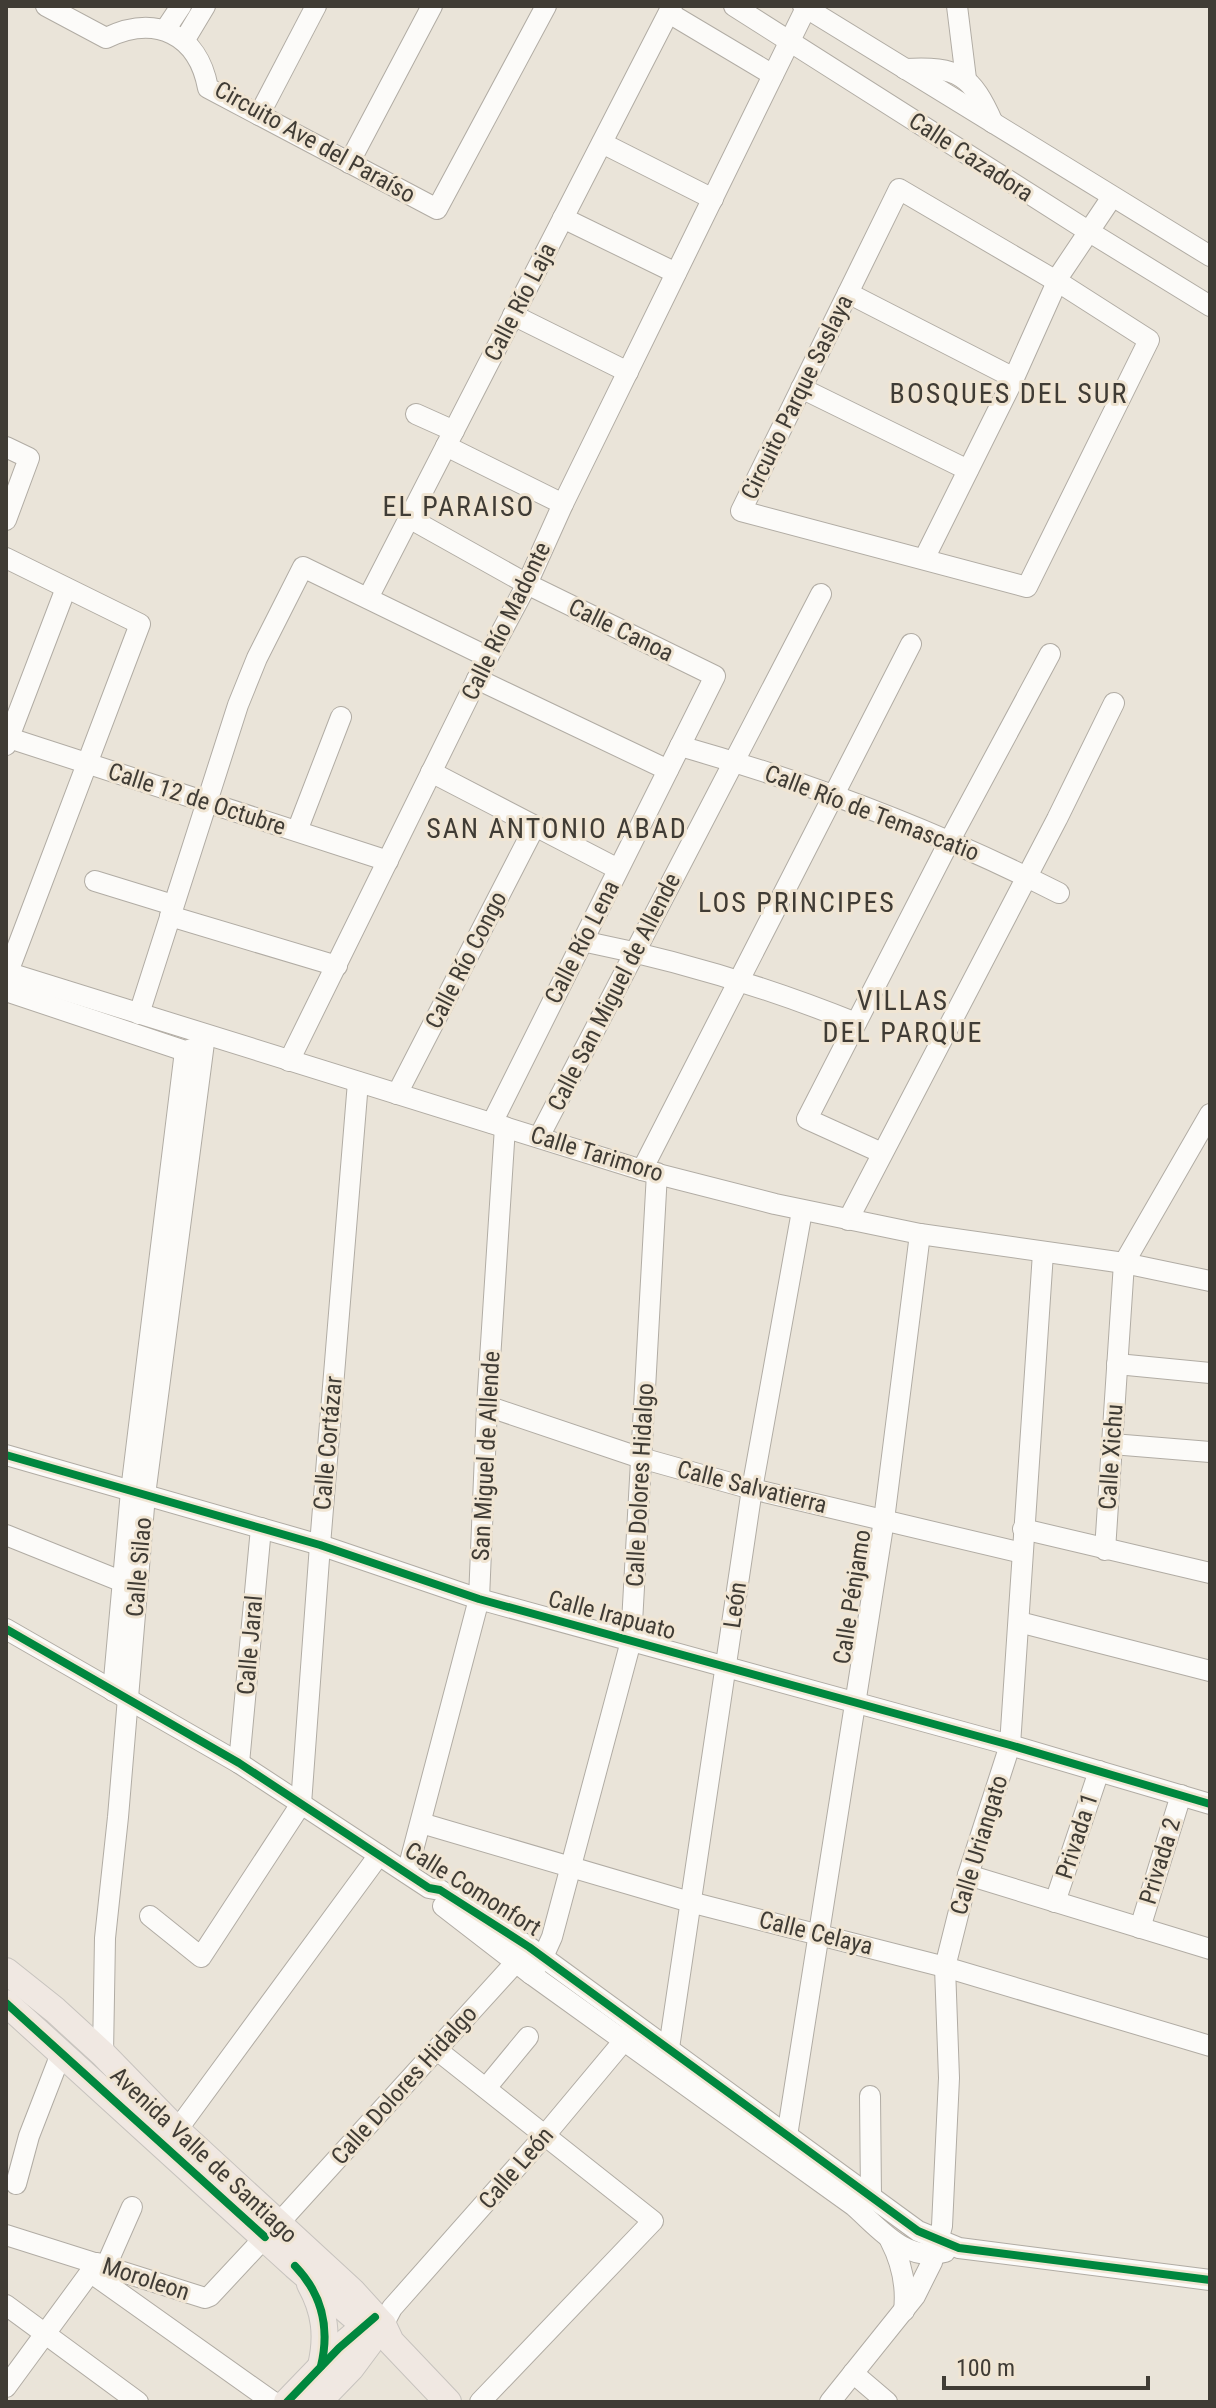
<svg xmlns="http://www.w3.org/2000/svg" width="1216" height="2408" font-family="'Roboto Condensed',sans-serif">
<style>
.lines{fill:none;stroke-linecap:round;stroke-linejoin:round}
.minor-casing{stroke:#b1aca4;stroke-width:22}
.major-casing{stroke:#c7c3be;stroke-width:28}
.minor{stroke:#fcfbf9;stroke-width:20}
.major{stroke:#f0e8e2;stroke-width:26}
.cycleway-casing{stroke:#f0e5d3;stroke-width:13}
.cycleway{stroke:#00873e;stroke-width:8}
.labels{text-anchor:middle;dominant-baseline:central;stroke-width:6;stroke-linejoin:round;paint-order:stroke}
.street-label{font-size:24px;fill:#403c35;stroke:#f0e5d3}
.quarter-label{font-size:28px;letter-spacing:2px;fill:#403c35;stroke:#f0e5d3}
</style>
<rect width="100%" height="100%" fill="#eae4d9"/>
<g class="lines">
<g class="minor-casing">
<g id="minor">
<path d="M46 6 106 38C156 14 198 34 208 88L437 209 546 6"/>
<path d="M734 6 1088 231 1210 306"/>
<path d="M803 6 1210 256"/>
<path d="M957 6 966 79"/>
<path d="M669 13 773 75"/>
<path d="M165 30 181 6"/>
<path d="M184 41 205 6"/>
<path d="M905 69C958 66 972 75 993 123"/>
<path d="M259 115 316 6"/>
<path d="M602 143 713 199"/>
<path d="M349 163 432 6"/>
<path d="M899 189 1063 285 1149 340 1027 587 741 511Z"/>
<path d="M563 218 676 273"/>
<path d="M848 293 1014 378"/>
<path d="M513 315 628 372"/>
<path d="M801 388 968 470"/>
<path d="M416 414 454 431"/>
<path d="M446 446 563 504"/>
<path d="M6 447 29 458 6 520"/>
<path d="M409 518 527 584 715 676 492 1123"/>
<path d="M6 558 140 624 8 972"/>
<path d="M924 559 1014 378 1061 273 1112 197"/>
<path d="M368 598 672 6"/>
<path d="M477 679 668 770"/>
<path d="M6 737 388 861"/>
<path d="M6 745 66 588"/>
<path d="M680 746C811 783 937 831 1059 893"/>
<path d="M431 772 618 869"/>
<path d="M297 831 341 717"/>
<path d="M95 881 173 905"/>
<path d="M170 916 337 966"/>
<path d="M582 941C677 960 767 987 856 1023"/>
<path d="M6 972 642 1170 775 1204 920 1234 1124 1263 1210 1281"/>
<path d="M6 991 185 1051 196 1048"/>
<path d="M139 1014 238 705 257 658 303 567 488 657"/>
<path d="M289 1061 488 657 527 584 563 504 806 8"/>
<path d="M397 1094 535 826"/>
<path d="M539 1137 821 594"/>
<path d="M882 1153 807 1119 950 840 1050 654"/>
<path d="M642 1170 911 644"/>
<path d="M848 1220 1057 819 1114 703"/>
<path d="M1117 1364 1210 1373"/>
<path d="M487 1406 641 1458 752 1489 1022 1553"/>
<path d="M1112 1444 1210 1452"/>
<path d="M6 1455 320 1545 479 1599 1010 1745 1210 1804"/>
<path d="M1023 1529 1210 1573"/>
<path d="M6 1535 123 1582"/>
<path d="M1105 1550 1124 1263 1210 1114"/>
<path d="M1019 1622 1210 1671"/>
<path d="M6 1629 239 1763 429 1888 440 1890 529 1947 918 2231 959 2248 1210 2280"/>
<path d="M113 1691 131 1491 185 1051"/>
<path d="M239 1763 261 1528"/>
<path d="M421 1823 690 1902 945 1967 1210 2046"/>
<path d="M407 1873 479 1599 487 1406 505 1127"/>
<path d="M968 1875 1210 1949"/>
<path d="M1055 1902 1099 1771"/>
<path d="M443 1906 531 1974 854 2206C880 2229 906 2263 945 2252"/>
<path d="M150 1916 201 1957 301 1804 320 1545 358 1082"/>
<path d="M1140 1928 1181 1795"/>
<path d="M531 1974 543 1957 552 1937 631 1641 657 1173"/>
<path d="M669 2048 752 1489 802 1211"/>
<path d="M437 2050 653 2221 480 2402"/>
<path d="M103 2054 105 1938 118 1817 145 1495 205 1035"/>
<path d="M486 2088 528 2037"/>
<path d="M870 2096 871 2198"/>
<path d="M177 2130 379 1855"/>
<path d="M784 2155 884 1520 920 1234"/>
<path d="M16 2184 29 2136 62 2051"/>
<path d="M278 2224 526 1951"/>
<path d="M6 2235 205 2298 210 2296 265 2237"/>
<path d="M890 2240C902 2263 907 2285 904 2311"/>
<path d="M106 2266 132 2207"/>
<path d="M90 2272 273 2402"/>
<path d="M6 2305 138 2402"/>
<path d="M383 2325 392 2308 546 2134 632 2031"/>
<path d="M853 2373 887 2402"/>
<path d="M6 2387 97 2263"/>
<path d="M830 2402 915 2296 932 2262 942 2226 949 2078 945 1967 968 1875 1010 1745 1043 1253"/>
</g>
</g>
<g class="major-casing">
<g id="major">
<path d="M6 1971 55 2010 103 2054 177 2130 352 2291 383 2325 391 2342 448 2402"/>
<path d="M6 2003 295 2266 372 2332"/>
<path d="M310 2284C325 2311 328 2336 321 2366"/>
<path d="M287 2402 339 2348 375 2317"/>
<path d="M318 2402 351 2368 383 2325"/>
</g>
</g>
<use href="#minor" class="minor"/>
<use href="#major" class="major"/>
<g class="cycleway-casing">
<g id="cycleway">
<path d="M6 1455 320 1545 479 1599 1010 1745 1210 1804"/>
<path d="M6 1629 239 1763 429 1888 440 1890 529 1947 918 2231 959 2248 1210 2280"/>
<path d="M6 2003 265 2237"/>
<path d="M295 2266C322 2294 330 2328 321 2366"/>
<path d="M287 2402 339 2348 375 2317"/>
</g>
</g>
<use href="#cycleway" class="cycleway"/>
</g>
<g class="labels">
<g class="street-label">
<text transform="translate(315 142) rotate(29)">Circuito Ave del Paraíso</text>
<text transform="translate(971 157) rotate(33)">Calle Cazadora</text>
<text transform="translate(520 302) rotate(-63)">Calle Río Laja</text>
<text transform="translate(797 397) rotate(-64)">Circuito Parque Saslaya</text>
<text transform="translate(506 621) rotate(-64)">Calle Río Madonte</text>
<text transform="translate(621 630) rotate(26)">Calle Canoa</text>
<text transform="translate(197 799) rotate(18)">Calle 12 de Octubre</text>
<text transform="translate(872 813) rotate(21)">Calle Río de Temascatio</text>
<text transform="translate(582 942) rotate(-63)">Calle Río Lena</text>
<text transform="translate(466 960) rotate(-63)">Calle Río Congo</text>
<text transform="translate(614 992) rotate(-63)">Calle San Miguel de Allende</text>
<text transform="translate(597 1154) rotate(17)">Calle Tarimoro</text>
<text transform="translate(328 1443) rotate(-85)">Calle Cortázar</text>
<text transform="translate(486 1456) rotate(-87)">San Miguel de Allende</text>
<text transform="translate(1111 1457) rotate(-86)">Calle Xichu</text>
<text transform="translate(640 1485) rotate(-87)">Calle Dolores Hidalgo</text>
<text transform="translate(752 1487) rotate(14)">Calle Salvatierra</text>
<text transform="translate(139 1567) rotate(-85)">Calle Silao</text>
<text transform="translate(852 1597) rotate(-81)">Calle Pénjamo</text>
<text transform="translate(735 1605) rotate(-82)">León</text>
<text transform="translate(612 1615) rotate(15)">Calle Irapuato</text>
<text transform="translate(250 1645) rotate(-85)">Calle Jaral</text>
<text transform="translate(1077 1836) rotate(-72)">Privada 1</text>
<text transform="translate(979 1845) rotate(-73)">Calle Uriangato</text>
<text transform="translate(1160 1861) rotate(-73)">Privada 2</text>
<text transform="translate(473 1889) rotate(32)">Calle Comonfort</text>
<text transform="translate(816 1933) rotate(14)">Calle Celaya</text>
<text transform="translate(404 2085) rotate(-48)">Calle Dolores Hidalgo</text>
<text transform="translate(204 2155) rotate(43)">Avenida Valle de Santiago</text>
<text transform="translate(516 2168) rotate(-49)">Calle León</text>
<text transform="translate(146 2279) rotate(18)">Moroleon</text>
</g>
<g class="quarter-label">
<text x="1009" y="393">BOSQUES DEL SUR</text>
<text x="459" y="506">EL PARAISO</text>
<text x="557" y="828">SAN ANTONIO ABAD</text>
<text x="797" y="902">LOS PRINCIPES</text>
<text x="903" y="1000">VILLAS<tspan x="903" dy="32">DEL PARQUE</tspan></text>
</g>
</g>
<rect width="1216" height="2408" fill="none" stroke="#403c35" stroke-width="16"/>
<path d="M944 2376v12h204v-12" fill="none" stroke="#403c35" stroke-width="4"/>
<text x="956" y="2376" font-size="24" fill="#403c35" stroke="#f0e5d3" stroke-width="6" paint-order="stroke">100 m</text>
</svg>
